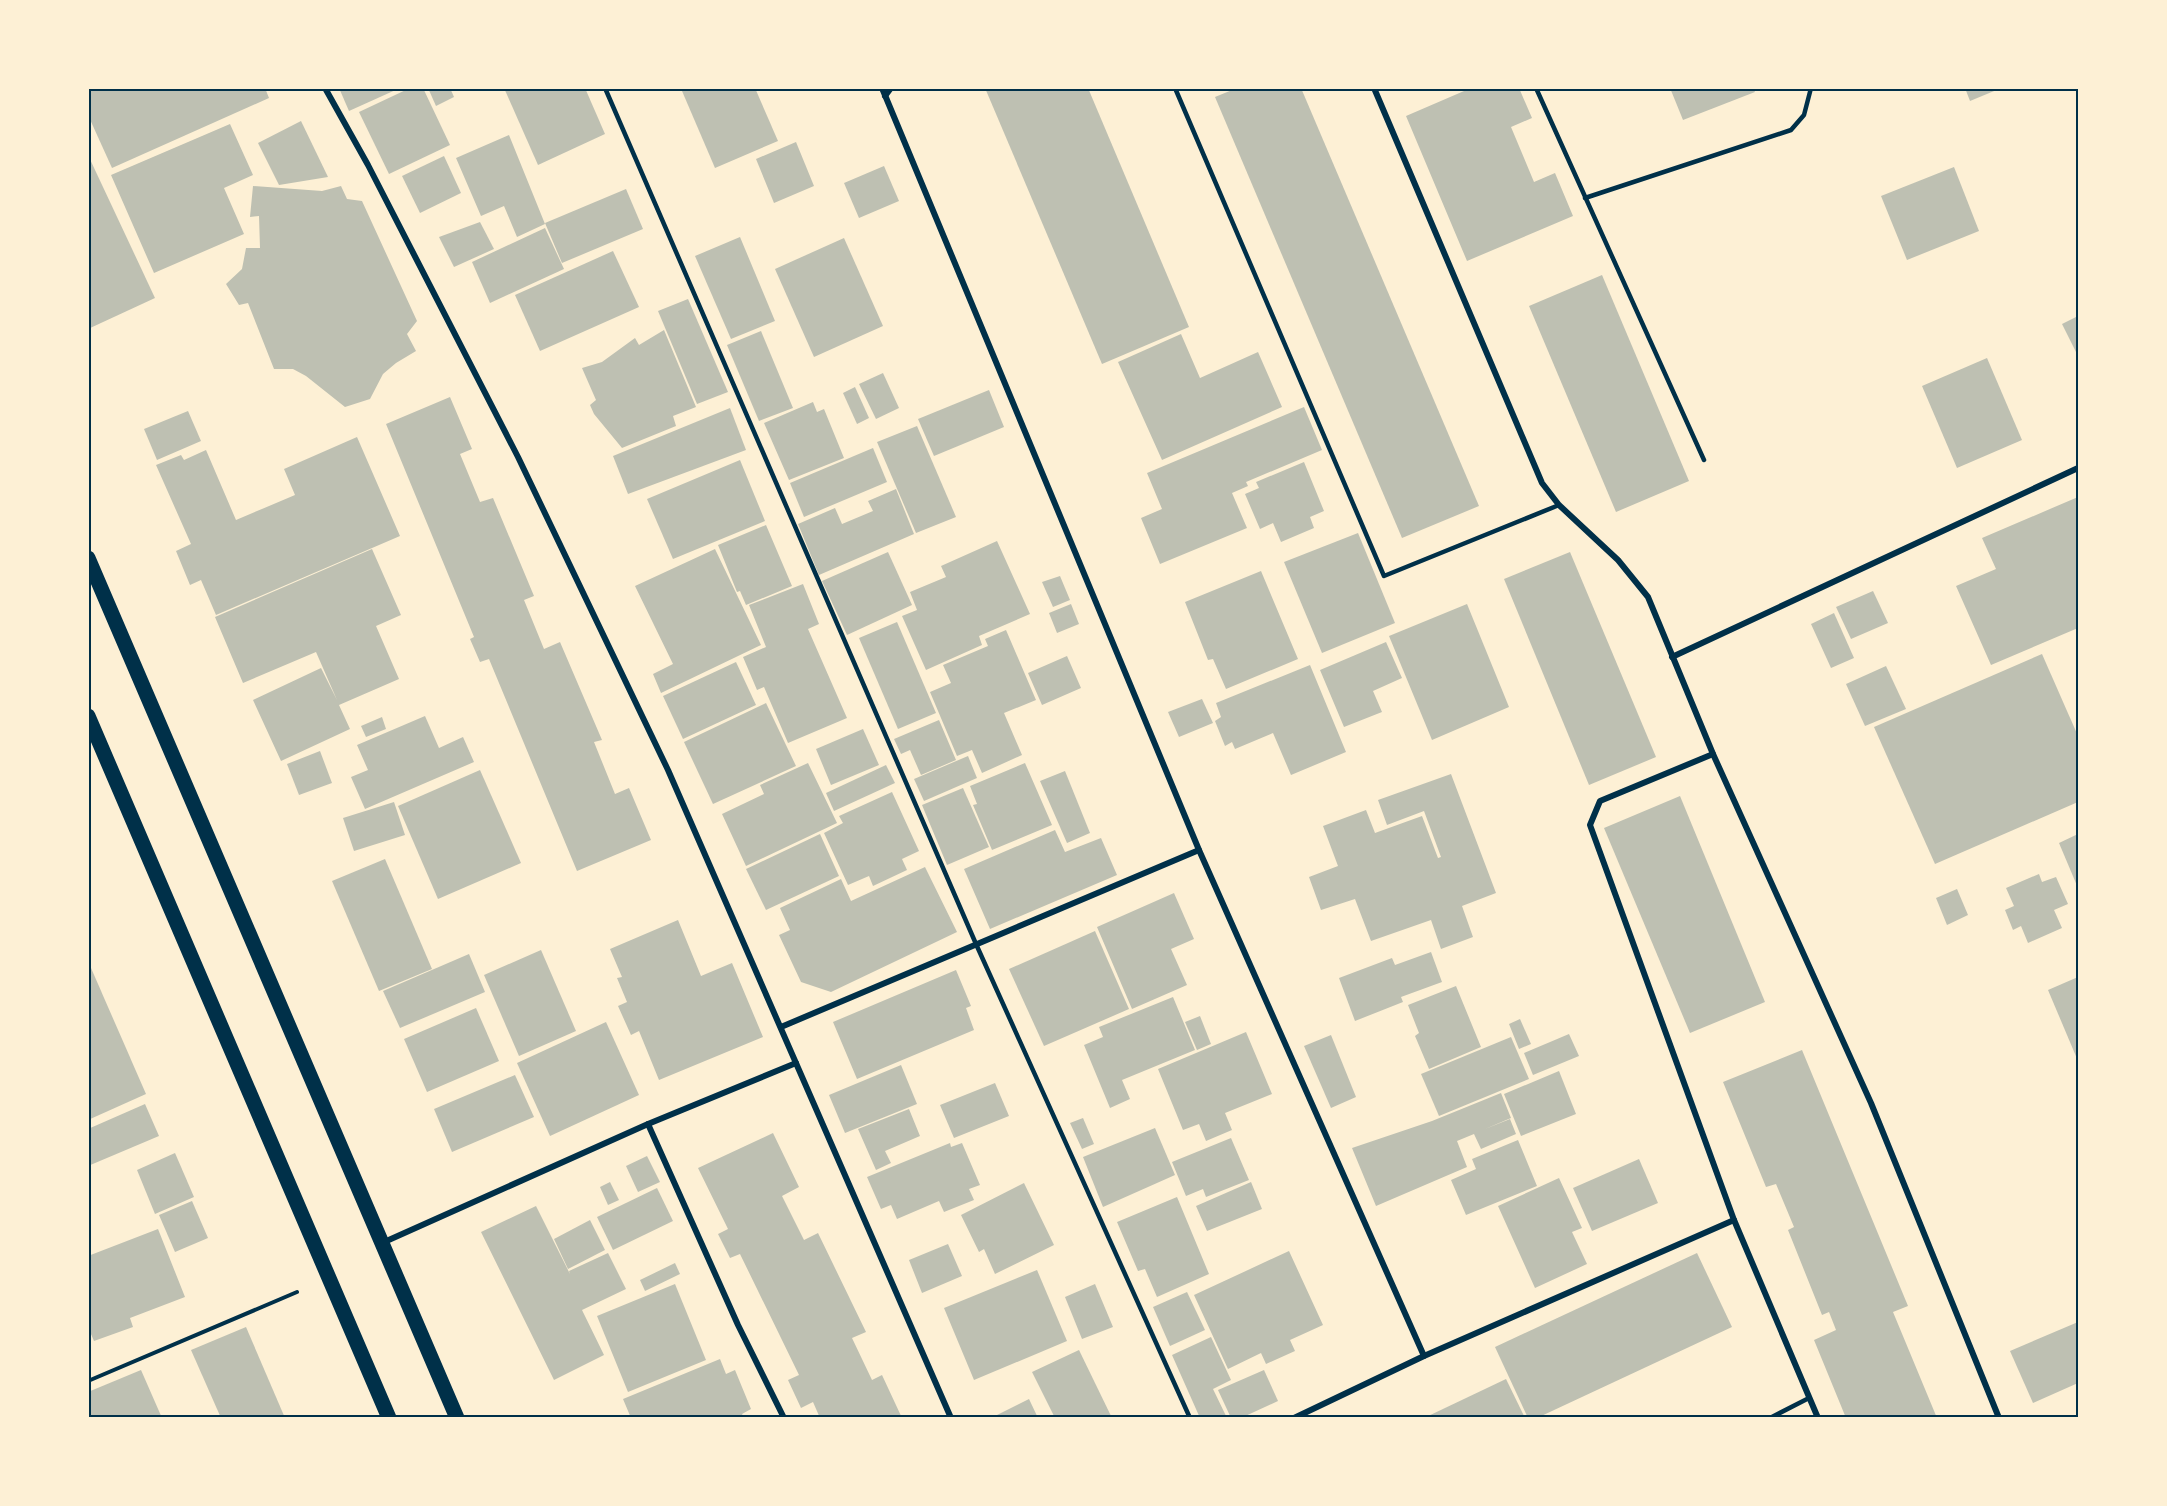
<svg xmlns="http://www.w3.org/2000/svg" width="2167" height="1506" font-family="Overpass,sans-serif">
<style>
.building{fill:#bec0b2}
.lines{fill:none;stroke-linecap:round;stroke-linejoin:round}
.path{stroke:#003049;stroke-width:4}
.service{stroke:#003049;stroke-width:4.5}
.minor{stroke:#003049;stroke-width:6}
.primary{stroke:#003049;stroke-width:15}
.neatline{fill:none;stroke:#003049;stroke-width:2}
</style>
<rect width="100%" height="100%" fill="#fdf0d5"/>
<g class="building">
<path d="M88 88H265L269 98 112 168 88 115Z"/>
<path d="M339 88H400L349 111Z"/>
<path d="M410 88H423L450 145 389 174 359 112Z"/>
<path d="M428 88H450L454 97 436 106Z"/>
<path d="M504 88H585L605 134 538 165Z"/>
<path d="M687 88H755L778 141 715 168 682 91Z"/>
<path d="M985 88H1088L1189 327 1102 364Z"/>
<path d="M1237 88H1301L1479 506 1402 538 1215 97Z"/>
<path d="M1471 88H1519L1532 118 1511 127 1534 182 1555 173 1573 216 1467 261 1406 116Z"/>
<path d="M1670 88H1753L1755 92 1683 120Z"/>
<path d="M1965 88H1999V89L1970 101Z"/>
<path d="M301 121 328 177 279 185 258 143Z"/>
<path d="M230 124 253 175 224 188 244 234 154 273 111 175Z"/>
<path d="M509 135 545 224 517 237 504 206 481 216 456 158Z"/>
<path d="M796 142 814 186 774 203 756 159Z"/>
<path d="M88 155 155 298 88 329Z"/>
<path d="M444 156 461 193 420 213 402 176Z"/>
<path d="M884 166 899 201 859 218 844 183Z"/>
<path d="M1954 167 1979 231 1907 260 1881 196Z"/>
<path d="M253 186 322 191 341 186 347 199 362 201 417 321 407 334 416 351 396 363 383 374 370 399 345 407 306 376 293 369H274L248 303 239 305 226 284 242 269 246 248H260L259 216 250 217Z"/>
<path d="M626 189 643 229 562 263 545 223Z"/>
<path d="M480 222 494 249 454 267 439 237Z"/>
<path d="M545 228 564 269 490 303 472 262Z"/>
<path d="M740 237 775 321 731 339 695 256Z"/>
<path d="M844 238 883 326 814 357 775 269Z"/>
<path d="M613 251 639 307 540 351 515 295Z"/>
<path d="M1602 275 1689 481 1616 512 1529 306Z"/>
<path d="M688 299 728 392 697 404 658 311Z"/>
<path d="M2078 316V356L2062 324Z"/>
<path d="M664 330 696 407 673 416 676 426 622 448 594 414 590 405 596 400 582 368 602 362 635 338 639 345Z"/>
<path d="M761 331 793 408 759 421 727 345Z"/>
<path d="M1181 334 1200 378 1258 352 1282 407 1162 460 1118 362Z"/>
<path d="M1987 358 2022 440 1957 468 1922 386Z"/>
<path d="M883 373 899 408 876 419 859 384Z"/>
<path d="M855 387 869 418 857 424 843 393Z"/>
<path d="M989 390 1004 427 934 456 918 419Z"/>
<path d="M450 397 472 449 460 454 480 502 493 498 534 596 524 600 544 649 560 642 602 740 594 742 615 794 629 788 651 840 577 871 489 659 480 662 470 639 474 637 386 424Z"/>
<path d="M813 402 817 412 824 409 844 458 789 480 764 423Z"/>
<path d="M1304 407 1322 450 1246 482 1248 486 1232 493 1247 528 1160 564 1141 518 1162 509 1147 473Z"/>
<path d="M730 408 746 450 628 494 613 456Z"/>
<path d="M188 411 201 441 157 460 144 429Z"/>
<path d="M917 426 956 517 916 533 877 442Z"/>
<path d="M357 437 400 536 216 615 201 580 190 585 176 551 191 544 156 465 181 455 184 460 206 450 236 520 295 495 284 469Z"/>
<path d="M873 448 887 482 804 517 790 483Z"/>
<path d="M740 460 765 521 673 559 647 499Z"/>
<path d="M1304 462 1324 511 1310 517 1314 528 1281 542 1273 523 1260 529 1245 494 1259 488 1256 482Z"/>
<path d="M896 489 914 534 819 575 798 524 835 508 842 524 873 511 868 501Z"/>
<path d="M2078 497V628L1991 665 1956 586 1996 569 1982 538Z"/>
<path d="M766 525 792 586 746 605 740 591 737 592 718 545Z"/>
<path d="M1358 533 1395 623 1322 653 1284 562Z"/>
<path d="M997 541 1030 614 979 636 982 645 926 670 902 616 917 610 910 592 946 577 941 566Z"/>
<path d="M372 549 401 615 376 626 399 679 339 705 350 729 281 761 253 700 321 668 337 700 316 652 243 683 215 617Z"/>
<path d="M715 549 761 645 661 693 653 674 673 664 635 586Z"/>
<path d="M888 552 912 605 847 635 822 581Z"/>
<path d="M1570 552 1656 757 1589 785 1504 579Z"/>
<path d="M1261 571 1298 659 1226 689 1213 659 1208 660 1185 602Z"/>
<path d="M1060 576 1070 600 1053 607 1042 582Z"/>
<path d="M803 584 819 624 808 629 847 718 788 743 764 687 757 690 743 657 766 647 749 605Z"/>
<path d="M1873 591 1888 623 1851 639 1836 607Z"/>
<path d="M1071 604 1079 624 1057 633 1049 613Z"/>
<path d="M1467 604 1509 707 1432 740 1389 636Z"/>
<path d="M1834 613 1854 658 1831 668 1811 624Z"/>
<path d="M897 622 936 713 898 729 859 638Z"/>
<path d="M1006 630 1036 700 1004 713 1022 755 982 773 972 750 957 756 930 692 951 683 943 665 988 646 985 639Z"/>
<path d="M1386 642 1402 678 1373 691 1382 712 1344 727 1320 670Z"/>
<path d="M2042 654 2078 736V802L1935 864 1874 727Z"/>
<path d="M1067 656 1081 688 1042 705 1028 673Z"/>
<path d="M736 662 756 705 683 739 663 696Z"/>
<path d="M1310 665 1346 752 1291 775 1273 733 1235 749 1232 742 1225 746 1215 721 1221 717 1216 703Z"/>
<path d="M1886 666 1906 709 1865 726 1846 684Z"/>
<path d="M1202 699 1213 723 1179 737 1168 712Z"/>
<path d="M766 703 796 766 713 804 684 742Z"/>
<path d="M425 716 439 748 463 737 474 762 365 809 351 777 368 770 357 745Z"/>
<path d="M382 717 386 729 366 737 361 726Z"/>
<path d="M939 720 956 760 921 775 910 750 901 754 894 739Z"/>
<path d="M863 729 879 765 831 785 816 749Z"/>
<path d="M320 751 332 783 299 795 287 764Z"/>
<path d="M968 756 977 778 924 801 914 779Z"/>
<path d="M808 763 837 823 746 866 722 814 764 794 760 785Z"/>
<path d="M1025 763 1052 825 992 850 973 805 977 804 970 786Z"/>
<path d="M886 765 895 783 834 811 826 793Z"/>
<path d="M480 770 521 863 438 899 398 806Z"/>
<path d="M1065 771 1090 833 1067 843 1040 781Z"/>
<path d="M1451 774 1496 893 1462 906 1473 937 1441 949 1431 920 1371 941 1355 899 1321 910 1309 877 1338 866 1323 826 1366 810 1375 833 1422 816 1438 858 1441 857 1424 811 1387 825 1378 800Z"/>
<path d="M963 788 989 847 947 865 922 805Z"/>
<path d="M892 792 919 851 902 859 907 870 873 886 869 876 848 885 824 833 843 823 839 816Z"/>
<path d="M1680 796 1765 1002 1690 1033 1604 828Z"/>
<path d="M394 802 405 835 354 851 343 818Z"/>
<path d="M1055 830 1065 852 1101 838 1117 875 990 929 964 869Z"/>
<path d="M820 834 839 876 766 910 746 869Z"/>
<path d="M2078 834V888L2059 843Z"/>
<path d="M385 859 432 969 379 991 332 881Z"/>
<path d="M925 867 957 932 831 992 801 982 779 935 790 930 780 908 841 879 851 901Z"/>
<path d="M2039 874 2042 882 2056 877 2068 904 2054 910 2062 928 2028 943 2021 926 2013 930 2005 910 2014 906 2006 888Z"/>
<path d="M1957 889 1968 915 1947 925 1936 898Z"/>
<path d="M1174 893 1194 939 1171 949 1187 985 1132 1009 1097 927Z"/>
<path d="M678 920 701 976 732 963 763 1037 659 1080 639 1031 631 1035 618 1006 627 1002 617 978 622 977 610 949Z"/>
<path d="M1095 931 1129 1009 1044 1046 1009 969Z"/>
<path d="M541 950 576 1031 519 1056 484 975Z"/>
<path d="M1431 952 1442 982 1401 997 1403 1002 1355 1021 1339 978 1392 958 1395 965Z"/>
<path d="M469 954 485 992 400 1028 383 991Z"/>
<path d="M91 968 146 1094 88 1120V969Z"/>
<path d="M956 970 971 1006 966 1008 974 1030 857 1079 833 1022Z"/>
<path d="M2078 977V1061L2048 990Z"/>
<path d="M1456 986 1481 1047 1429 1069 1415 1036 1419 1033 1408 1005Z"/>
<path d="M1173 997 1195 1050 1122 1080 1130 1099 1110 1108 1084 1045 1103 1037 1099 1027Z"/>
<path d="M476 1008 499 1061 427 1092 404 1039Z"/>
<path d="M1200 1016 1211 1044 1197 1050 1185 1022Z"/>
<path d="M1520 1019 1531 1044 1519 1049 1509 1024Z"/>
<path d="M606 1022 639 1095 550 1136 517 1063Z"/>
<path d="M1246 1032 1272 1094 1225 1113 1232 1130 1206 1141 1199 1124 1183 1130 1158 1069Z"/>
<path d="M1569 1034 1579 1056 1533 1075 1524 1053Z"/>
<path d="M1331 1035 1356 1097 1331 1108 1304 1046Z"/>
<path d="M1511 1037 1529 1079 1439 1116 1421 1074Z"/>
<path d="M1802 1050 1908 1306 1893 1312 1937 1418H1846L1814 1340 1836 1330 1829 1312 1822 1315 1788 1230 1794 1227 1776 1184 1766 1187 1723 1082Z"/>
<path d="M901 1065 917 1104 845 1133 829 1095Z"/>
<path d="M1559 1071 1576 1114 1521 1136 1504 1094Z"/>
<path d="M515 1075 534 1117 452 1152 434 1109Z"/>
<path d="M995 1083 1009 1116 954 1138 940 1105Z"/>
<path d="M1501 1093 1511 1118 1485 1129 1510 1119 1516 1134 1481 1149 1474 1134 1457 1141 1467 1167 1376 1206 1352 1148 1432 1121Z"/>
<path d="M145 1104 159 1136 88 1166V1129Z"/>
<path d="M909 1109 920 1136 885 1151 891 1163 876 1170 858 1129Z"/>
<path d="M1083 1118 1094 1144 1082 1149 1070 1123Z"/>
<path d="M1155 1128 1175 1175 1103 1207 1083 1157Z"/>
<path d="M773 1133 799 1187 782 1196 804 1240 818 1233 866 1332 852 1338 872 1380 882 1375 902 1418H820L813 1402 801 1408 788 1380 799 1375 740 1254 730 1258 718 1234 728 1229 698 1168Z"/>
<path d="M1231 1138 1249 1180 1206 1197 1203 1189 1186 1196 1172 1162Z"/>
<path d="M1518 1140 1537 1186 1466 1215 1451 1180 1476 1169 1472 1159Z"/>
<path d="M950 1143 951 1147 962 1143 980 1185 969 1189 974 1200 944 1212 939 1201 897 1219 891 1205 881 1209 867 1177Z"/>
<path d="M175 1153 194 1197 155 1214 137 1170Z"/>
<path d="M647 1156 660 1182 638 1192 626 1166Z"/>
<path d="M1639 1159 1658 1203 1592 1231 1573 1188Z"/>
<path d="M1559 1178 1582 1228 1572 1232 1587 1264 1535 1288 1498 1206Z"/>
<path d="M610 1182 619 1200 608 1205 600 1187Z"/>
<path d="M1251 1182 1262 1209 1207 1231 1196 1206Z"/>
<path d="M1024 1183 1054 1245 995 1274 984 1249 979 1252 961 1215Z"/>
<path d="M657 1188 673 1221 613 1250 597 1217Z"/>
<path d="M1177 1197 1209 1274 1157 1297 1145 1269 1138 1271 1117 1222Z"/>
<path d="M192 1201 208 1238 175 1252 159 1215Z"/>
<path d="M536 1206 570 1274 569 1271 608 1253 626 1289 582 1310 604 1355 554 1380 481 1232Z"/>
<path d="M590 1220 605 1250 568 1269 554 1239Z"/>
<path d="M158 1229 185 1297 130 1318 133 1327 94 1341 88 1327V1256Z"/>
<path d="M948 1244 962 1276 922 1293 909 1260Z"/>
<path d="M1289 1251 1323 1325 1290 1340 1295 1351 1266 1364 1261 1353 1228 1369 1194 1295Z"/>
<path d="M1697 1253 1732 1327 1537 1418H1528L1495 1347Z"/>
<path d="M675 1263 680 1274 645 1291 640 1280Z"/>
<path d="M1037 1270 1067 1341 974 1380 944 1308Z"/>
<path d="M675 1284 706 1360 628 1392 597 1316Z"/>
<path d="M1095 1284 1113 1327 1082 1339 1065 1297Z"/>
<path d="M1187 1292 1205 1330 1170 1346 1153 1307Z"/>
<path d="M2078 1322V1383L2033 1403 2010 1351Z"/>
<path d="M246 1327 285 1418H221L191 1350Z"/>
<path d="M1211 1337 1231 1380 1213 1389 1227 1418H1200L1172 1355Z"/>
<path d="M1079 1350 1112 1418H1055L1032 1372Z"/>
<path d="M720 1359 726 1374 735 1370 751 1409 742 1414 744 1418H631L623 1399Z"/>
<path d="M141 1370 162 1418H88V1392Z"/>
<path d="M1264 1370 1278 1401 1241 1418H1231L1218 1390Z"/>
<path d="M1506 1379 1525 1418H1424Z"/>
<path d="M1029 1399 1038 1418H991Z"/>
</g>
<g class="lines">
<path class="path" d="M88 1381 297 1292"/>
<g class="service">
<path d="M605 88 976 944 1190 1418"/>
<path d="M1175 88 1384 576 1559 505"/>
<path d="M1536 88 1704 460"/>
<path d="M1585 198 1791 130 1804 115 1811 88"/>
<path d="M1770 1418 1809 1398"/>
</g>
<g class="minor">
<path d="M325 88 368 165 518 457 668 770 951 1418"/>
<path d="M882 88 1199 850 1424 1356 1294 1418"/>
<path d="M1374 88 1542 483 1559 505 1618 560 1648 597 1713 754 1871 1103 1999 1418"/>
<path d="M885 96 891 88"/>
<path d="M1672 657 2078 468"/>
<path d="M1713 754 1600 801 1590 825 1734 1220 1818 1418"/>
<path d="M781 1027 1199 850"/>
<path d="M648 1124 738 1325 784 1418"/>
<path d="M382 1243 648 1124 796 1063"/>
<path d="M1424 1356 1734 1220"/>
</g>
<g class="primary">
<path d="M88 558 457 1418"/>
<path d="M88 716 389 1418"/>
</g>
</g>
<rect width="2167" height="1506" fill="none" stroke="#fdf0d5" stroke-width="180"/>
<rect x="90" y="90" width="1987" height="1326" class="neatline"/>
</svg>
